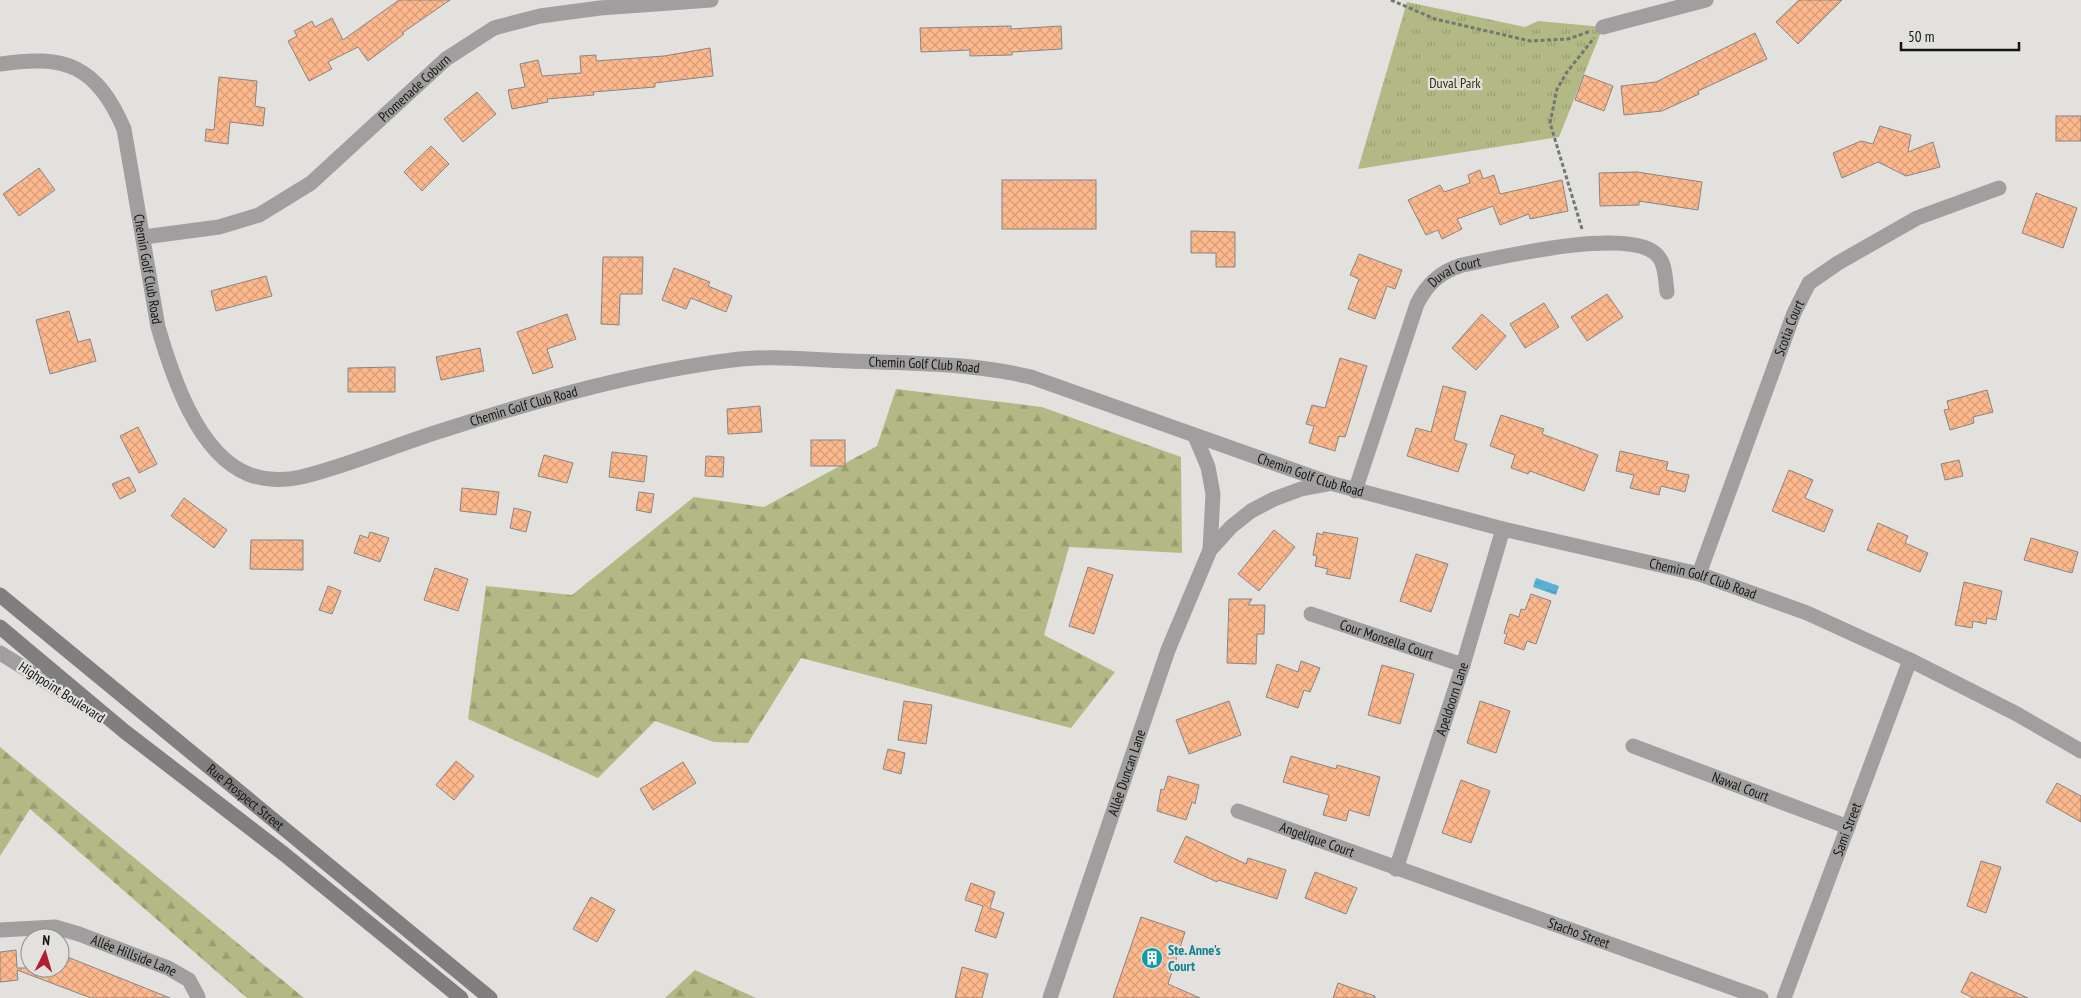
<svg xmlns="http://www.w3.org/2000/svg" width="2081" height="998" font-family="'PT Sans Narrow',sans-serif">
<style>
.grass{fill:url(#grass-tufts)}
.forest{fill:url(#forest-firs)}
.water{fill:url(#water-ripples)}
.building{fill:url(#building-cross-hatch);stroke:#888684}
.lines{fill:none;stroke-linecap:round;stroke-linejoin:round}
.path{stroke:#757573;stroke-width:3;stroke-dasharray:4 2.5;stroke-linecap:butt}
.minor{stroke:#a09e9e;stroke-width:15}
.tertiary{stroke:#a09e9e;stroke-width:15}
.secondary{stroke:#807e7e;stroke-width:15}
.labels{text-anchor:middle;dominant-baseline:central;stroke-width:4.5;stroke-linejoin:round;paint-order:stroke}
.park-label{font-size:14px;fill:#2d300f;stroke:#e2e1de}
.street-label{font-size:14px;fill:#151514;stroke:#e2e1de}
.culture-label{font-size:14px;font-weight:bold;fill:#0d838f;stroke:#e2e1de;text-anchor:start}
</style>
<defs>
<pattern id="grass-tufts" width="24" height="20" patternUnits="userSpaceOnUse" patternTransform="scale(1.25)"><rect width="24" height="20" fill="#b3b984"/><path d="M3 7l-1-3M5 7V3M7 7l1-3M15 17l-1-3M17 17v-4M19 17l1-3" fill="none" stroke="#999e71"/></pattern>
<pattern id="forest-firs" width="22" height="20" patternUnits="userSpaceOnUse" patternTransform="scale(1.25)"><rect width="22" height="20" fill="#b3b984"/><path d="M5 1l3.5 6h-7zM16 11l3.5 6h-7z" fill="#999e71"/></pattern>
<pattern id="water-ripples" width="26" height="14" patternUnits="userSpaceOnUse" patternTransform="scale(1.25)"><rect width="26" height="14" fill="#59b0d5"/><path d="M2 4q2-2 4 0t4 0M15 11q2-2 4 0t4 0" fill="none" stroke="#4d96b6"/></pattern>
<pattern id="building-cross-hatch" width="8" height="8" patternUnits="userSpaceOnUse" patternTransform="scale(1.25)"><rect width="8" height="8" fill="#fdb88c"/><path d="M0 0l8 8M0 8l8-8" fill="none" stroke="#d89d78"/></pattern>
</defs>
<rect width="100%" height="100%" fill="#e2e1de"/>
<path class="grass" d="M1407 2 1525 27 1538 21 1603 27 1559 137 1358 169Z"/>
<g class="forest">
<path d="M896 389 1042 407 1181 457 1182 553 1069 547 1044 635 1115 672 1071 728 801 658 748 743 714 742 655 721 598 778 468 719 486 586 572 595 694 497 764 507 877 446Z"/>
<path d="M0 747 304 998H247L30 809 0 856Z"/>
<path d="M695 970 756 998H665Z"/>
</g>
<path class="water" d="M1536 578 1559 586 1556 595 1533 587Z"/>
<g class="building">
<path d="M399 0H450L402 33 404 34 368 61 358 47 328 62 332 69 309 81 288 41 297 36 294 31 312 21 315 27 332 18 343 40Z"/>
<path d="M1799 0H1842L1798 44 1776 22Z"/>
<path d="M1011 26V29L1061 26 1062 49 1012 52V55L970 56V50L921 52 920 28Z"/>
<path d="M1755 33 1767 59 1698 91 1699 94 1662 111 1624 115 1621 86 1656 82Z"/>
<path d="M710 48 713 76 655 83V87L593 92 594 95 547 99 548 102 512 109 508 90 525 87 520 64 538 60 542 76 581 73 580 56 596 55V61L664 56Z"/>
<path d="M1584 75 1613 86 1604 111 1575 100Z"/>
<path d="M219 77 257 81 255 106 265 108 263 126 230 122 228 144 205 141 206 129 214 130Z"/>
<path d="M477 92 496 114 463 142 444 119Z"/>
<rect x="2056" y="116" width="25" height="25"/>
<path d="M1880 126 1911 135 1908 152 1933 142 1940 167 1906 176 1878 162 1842 178 1833 153 1861 141 1873 144Z"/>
<path d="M431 146 449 164 422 191 404 172Z"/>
<path d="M39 168 55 190 19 216 3 194Z"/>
<path d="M1480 170 1483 179 1494 175 1500 194 1562 180 1568 211 1530 219 1529 214 1500 225 1493 206 1457 219 1462 229 1442 239 1438 230 1426 235 1408 200 1440 185 1444 192 1470 183 1468 175Z"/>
<path d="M1637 172 1702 182 1698 210 1639 201V205L1600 206 1599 173Z"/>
<rect x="1002" y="180" width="94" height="49"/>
<path d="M2036 193 2077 208 2063 248 2022 233Z"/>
<path d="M1191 231 1235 232V267H1216V253H1191Z"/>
<path d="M1359 254 1402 270 1395 289 1387 286 1375 319 1348 309 1359 279 1350 275Z"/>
<path d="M603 257H643L642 294H620L619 325 601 324Z"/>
<path d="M674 268 710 282 708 286 732 296 726 312 691 298 686 309 662 300Z"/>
<path d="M266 276 272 296 216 311 211 291Z"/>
<path d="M1607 294 1623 317 1587 341 1571 317Z"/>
<path d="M1544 303 1559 327 1525 348 1510 324Z"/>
<path d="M69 311 78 342 90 339 96 361 50 374 36 320Z"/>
<path d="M567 314 576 339 547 349 553 367 533 374 517 332Z"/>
<path d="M1482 314 1506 336 1476 370 1452 348Z"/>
<path d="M480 348 484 371 441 380 436 357Z"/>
<path d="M1340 358 1367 366 1345 437 1339 436 1335 451 1309 443 1314 426 1306 424 1312 405 1325 408Z"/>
<path d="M395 367V392H348V368Z"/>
<path d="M1443 386 1466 392 1454 440 1467 444 1458 472 1407 456 1416 428 1431 432Z"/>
<path d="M1987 390 1993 412 1973 417 1974 423 1950 430 1944 410 1949 409 1947 401Z"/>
<path d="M760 406 762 432 728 434 727 409Z"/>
<path d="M1501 415 1544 429 1542 434 1598 455 1584 491 1530 471 1528 474 1511 468 1515 455 1490 446Z"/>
<path d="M138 427 157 464 139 473 120 436Z"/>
<rect x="811" y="440" width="34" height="26"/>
<path d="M1620 451 1668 462 1666 470 1689 475 1685 492 1661 486 1659 495 1630 488 1634 475 1616 471Z"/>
<path d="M612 452 647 456 644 482 609 477Z"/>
<path d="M544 455 573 463 567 483 538 476Z"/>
<path d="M706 456 724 457 723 477 705 476Z"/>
<path d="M1959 460 1963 476 1945 480 1941 464Z"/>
<path d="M1789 470 1813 480 1805 498 1833 510 1824 532 1772 511Z"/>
<path d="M129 477 136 491 120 499 112 484Z"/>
<path d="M462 488 499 492 496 515 460 511Z"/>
<path d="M639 492 654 494 651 513 636 510Z"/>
<path d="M184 498 227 530 214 548 171 516Z"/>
<path d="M514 508 531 512 526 532 510 528Z"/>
<path d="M1878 523 1908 536 1905 543 1928 553 1920 572 1867 550Z"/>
<path d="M1274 530 1295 547 1259 591 1238 574Z"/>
<path d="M370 532 389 538 380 562 354 553 360 535 368 538Z"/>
<path d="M1323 532 1358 538 1350 579 1326 574 1328 569 1315 566 1317 556 1313 555 1317 533 1323 535Z"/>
<path d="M2031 538 2078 552 2072 573 2024 560Z"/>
<path d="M251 540H303V570L250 569Z"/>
<path d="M1416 554 1448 564 1431 612 1400 601Z"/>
<path d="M1088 567 1113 575 1094 634 1069 626Z"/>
<path d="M435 568 468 579 458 611 424 600Z"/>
<path d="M1964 582 2002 591 1996 620 1987 618 1986 624 1973 621 1972 628 1955 625Z"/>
<path d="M328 586 341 591 332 614 319 610Z"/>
<path d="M1531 594 1551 601 1536 644 1527 641 1524 650 1504 643 1507 634 1504 633 1510 614 1519 617 1521 609 1525 610Z"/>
<path d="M1229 599H1252L1248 605H1265L1264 634H1257L1256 664 1227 663Z"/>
<path d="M1301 661 1320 668 1310 692 1304 690 1298 708 1266 697 1277 664 1298 672Z"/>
<path d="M1382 665 1414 674 1400 724 1368 715Z"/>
<path d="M904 701 932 705 926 744 898 740Z"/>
<path d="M1229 701 1241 735 1189 754 1176 720Z"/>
<path d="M1480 701 1510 711 1496 753 1467 743Z"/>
<path d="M888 749 905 753 901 774 883 769Z"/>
<path d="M1291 756 1336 769 1337 765 1380 777 1369 816 1349 810 1346 821 1323 815 1329 795 1283 782Z"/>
<path d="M456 761 474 776 454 800 436 785Z"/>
<path d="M683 762 696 783 653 810 640 789Z"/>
<path d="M1168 776 1199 785 1195 804 1192 802 1186 820 1157 811 1161 789 1164 790Z"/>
<path d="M1461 780 1490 791 1471 843 1442 833Z"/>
<path d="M2057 783 2081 796V822L2046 802Z"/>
<path d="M1186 836 1246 864 1248 858 1286 870 1277 899 1218 880 1217 882 1174 862Z"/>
<path d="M1981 861 2001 867 1986 913 1967 906Z"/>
<path d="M1315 872 1357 888 1346 914 1305 898Z"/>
<path d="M971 883 995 892 990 908 1004 913 996 938 975 931 983 906 965 900Z"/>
<path d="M591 897 615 910 597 942 573 929Z"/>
<path d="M1141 917 1185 932 1168 984 1200 998H1113Z"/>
<path d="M16 950 17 968H60V954L170 998H91L17 970 18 980 0 982V952Z"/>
<path d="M962 967 988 974 982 998H955Z"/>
<path d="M1971 972 2028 998H1973L1961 992Z"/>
<path d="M1338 983 1375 996V998H1333Z"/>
</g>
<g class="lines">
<g class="path">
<path d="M1391 0 1435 19 1530 41 1568 39 1591 31"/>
<path d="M1582 229 1550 123 1557 89 1567 72 1594 38"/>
</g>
<g class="minor">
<path d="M1603 27 1706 0"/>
<path id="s1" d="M144 237 219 227 259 215 311 183 446 59 494 28 540 16 600 8 711 0"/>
<path id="s2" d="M1355 491 1417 304C1427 284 1440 272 1462 265 1501 257 1624 228 1655 253 1666 262 1665 278 1667 292"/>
<path id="s3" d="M1699 574 1794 313 1809 283 1838 263 1917 218 1999 188"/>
<path id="s4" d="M1311 614 1463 665"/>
<path d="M0 653 92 710"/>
<path id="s5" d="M1633 746 1848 827"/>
<path id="s6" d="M1238 811 1761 998"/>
<path id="s7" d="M1396 869 1463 665 1503 529"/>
<path id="s8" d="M0 930 55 927 79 934 168 968 189 980 198 997"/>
<path id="s9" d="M1784 998 1910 660"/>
</g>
<g class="tertiary">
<path id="s10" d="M0 64C66 54 97 66 124 129L158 327C172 375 197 453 248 474 263 480 284 481 301 477 351 465 400 443 450 428 541 399 637 372 732 360 771 355 811 360 850 361 911 363 971 363 1031 377L1330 483 1503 529 1699 574 1807 613 1910 660 2015 713 2081 751"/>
<path d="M1195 436 1208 467 1213 494 1210 550"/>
<path id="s11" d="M1050 998 1168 650 1210 550 1231 527 1251 511 1274 499 1301 489 1328 484"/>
</g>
<g class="secondary">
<path id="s12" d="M0 595 490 998"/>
<path d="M0 627 124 731 284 854 461 998"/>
</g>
</g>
<defs>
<g id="building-disc" transform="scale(1.125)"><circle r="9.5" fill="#0f9aa8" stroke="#e2e1de"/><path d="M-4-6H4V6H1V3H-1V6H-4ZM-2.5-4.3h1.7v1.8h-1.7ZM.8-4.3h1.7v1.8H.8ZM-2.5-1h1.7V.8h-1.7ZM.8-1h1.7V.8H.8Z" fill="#fff"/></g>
</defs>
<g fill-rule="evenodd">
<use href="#building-disc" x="1152" y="958"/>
</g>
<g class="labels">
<g class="park-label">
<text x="1455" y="83">Duval Park</text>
</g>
<g class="street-label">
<text stroke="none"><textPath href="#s1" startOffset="319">Promenade Coburn</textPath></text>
<text stroke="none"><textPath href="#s10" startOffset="298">Chemin Golf Club Road</textPath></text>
<text stroke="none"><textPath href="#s2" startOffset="249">Duval Court</textPath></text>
<text stroke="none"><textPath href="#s3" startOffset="262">Scotia Court</textPath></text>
<text stroke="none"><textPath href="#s10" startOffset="1228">Chemin Golf Club Road</textPath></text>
<text stroke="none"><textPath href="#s10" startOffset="822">Chemin Golf Club Road</textPath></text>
<text stroke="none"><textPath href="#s10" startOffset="1632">Chemin Golf Club Road</textPath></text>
<text stroke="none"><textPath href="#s10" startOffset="2038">Chemin Golf Club Road</textPath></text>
<text stroke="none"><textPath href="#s4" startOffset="80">Cour Monsella Court</textPath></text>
<text transform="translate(62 692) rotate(33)">Highpoint Boulevard</text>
<text stroke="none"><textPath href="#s7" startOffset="179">Apeldoorn Lane</textPath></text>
<text stroke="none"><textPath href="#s11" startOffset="238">Allée Duncan Lane</textPath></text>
<text stroke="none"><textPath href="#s5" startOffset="115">Nawal Court</textPath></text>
<text stroke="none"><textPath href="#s12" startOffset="318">Rue Prospect Street</textPath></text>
<text stroke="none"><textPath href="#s9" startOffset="180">Sami Street</textPath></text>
<text stroke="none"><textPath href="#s6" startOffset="84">Angelique Court</textPath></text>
<text stroke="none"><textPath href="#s6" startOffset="362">Stacho Street</textPath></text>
<text stroke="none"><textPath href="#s8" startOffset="139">Allée Hillside Lane</textPath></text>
</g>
<g class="culture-label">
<text x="1168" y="950">Ste. Anne's<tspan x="1168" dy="16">Court</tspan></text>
</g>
</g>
<g transform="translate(45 953) rotate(5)"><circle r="24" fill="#e2e1de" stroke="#908f8d"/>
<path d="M0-4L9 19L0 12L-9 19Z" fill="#b11e30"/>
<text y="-8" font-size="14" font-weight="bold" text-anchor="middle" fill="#151514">N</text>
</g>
<path d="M1901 42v8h118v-8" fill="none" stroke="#151514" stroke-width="2.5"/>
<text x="1908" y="42" font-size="15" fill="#151514" stroke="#e2e1de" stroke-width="4" paint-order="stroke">50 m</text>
</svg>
